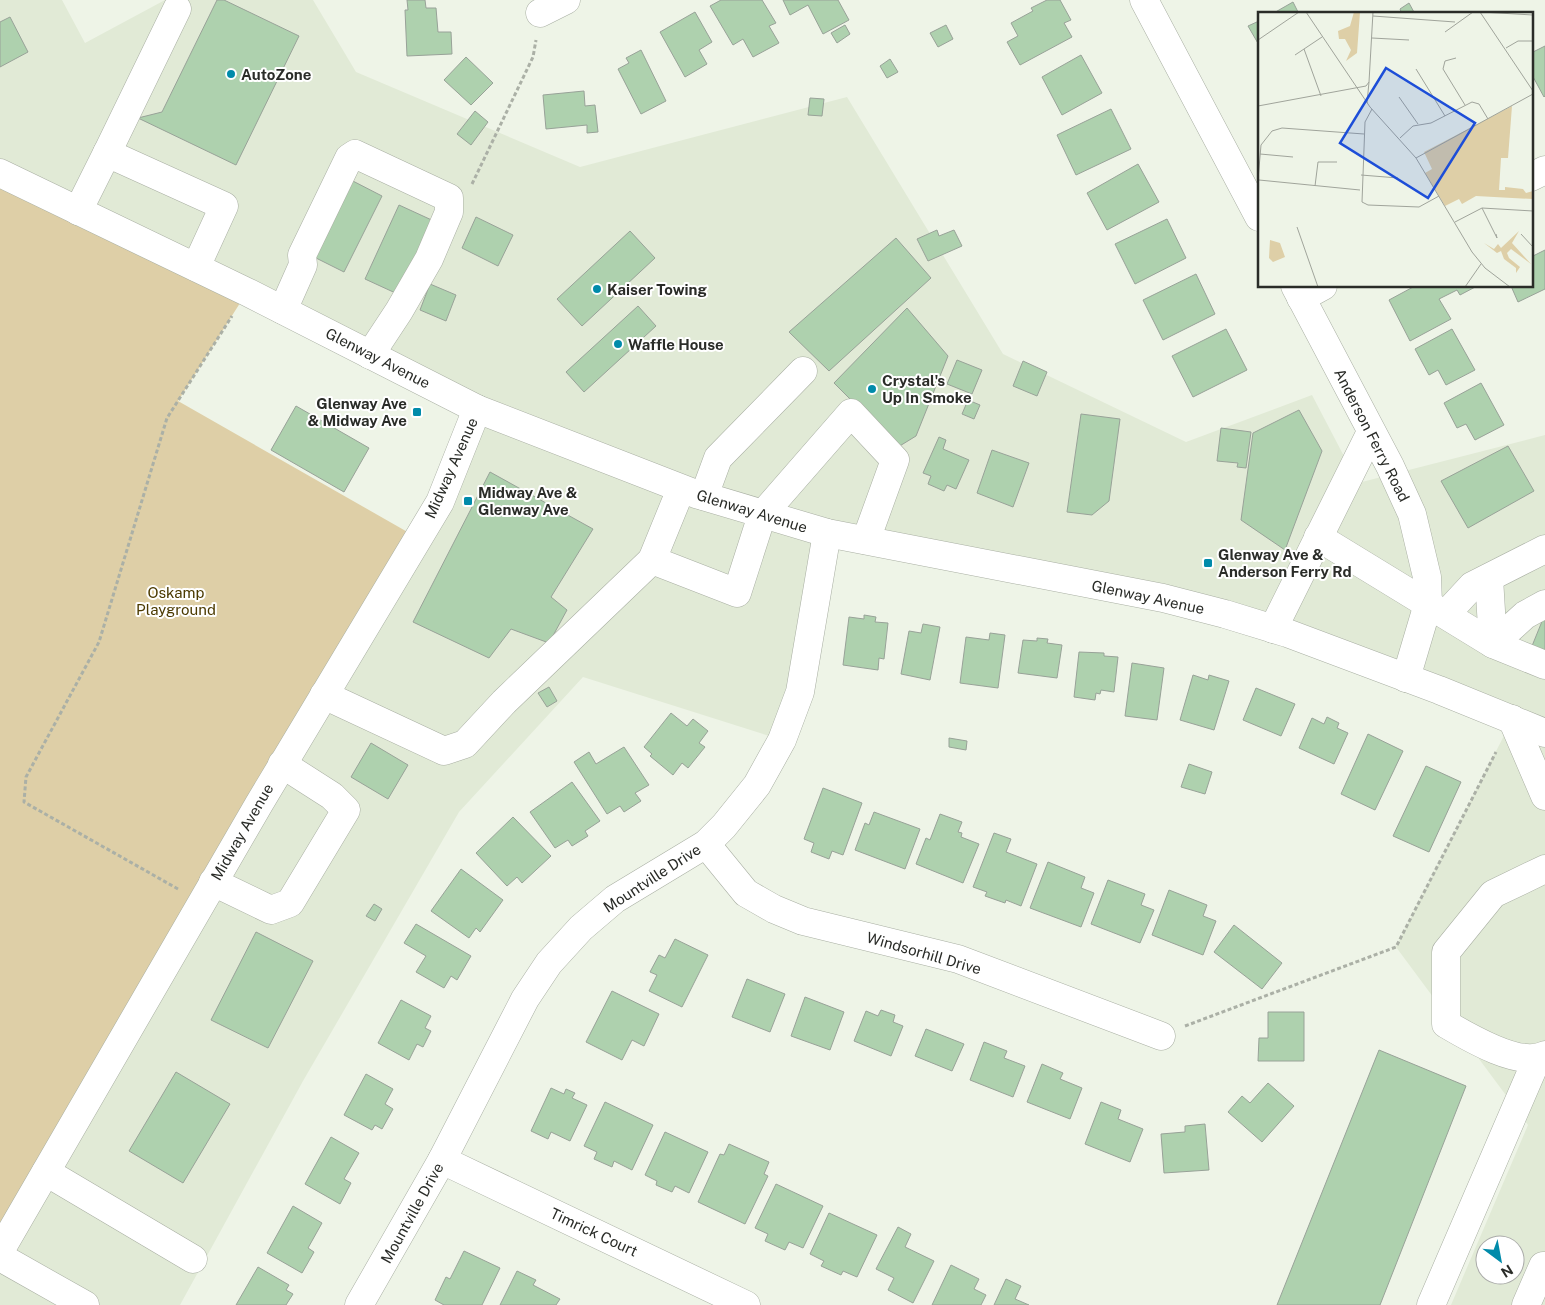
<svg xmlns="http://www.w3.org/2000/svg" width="1545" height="1305" font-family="'Public Sans',sans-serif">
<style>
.built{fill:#e1ead6;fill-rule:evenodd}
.green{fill:#decfa7}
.building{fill:#aed1ae;stroke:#98a298}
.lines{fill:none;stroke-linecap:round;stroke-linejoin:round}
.minor-casing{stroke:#a9afa3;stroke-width:29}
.major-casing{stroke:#a9afa3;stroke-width:29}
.path{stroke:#abb0a6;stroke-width:3;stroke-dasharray:4 2.5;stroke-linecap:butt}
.minor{stroke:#fff;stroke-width:28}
.major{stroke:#fff;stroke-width:28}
.poi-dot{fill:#008baa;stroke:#fff;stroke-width:2}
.labels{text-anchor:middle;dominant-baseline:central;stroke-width:4;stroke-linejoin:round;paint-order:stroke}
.poi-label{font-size:15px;font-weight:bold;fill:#2a2c28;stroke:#fff;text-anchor:start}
.street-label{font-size:15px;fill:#2a2c28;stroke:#fff}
.park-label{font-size:15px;fill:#4b3a00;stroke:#fff}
.inset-road{fill:none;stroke:#a0a49b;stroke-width:1}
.view{fill:#1d4ed8;fill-opacity:0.15;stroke:#1d4ed8;stroke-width:2.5}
.inset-edge{fill:none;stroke:#2a2c28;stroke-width:2.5}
</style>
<rect width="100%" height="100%" fill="#eef4e7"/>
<path class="built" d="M0 0H62L85 43 165 0H313L356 72 580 167 847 97 1003 354 1186 442 1312 395 1358 483 1545 435V1305H1451L1528 1125 1396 947 1512 720 1287 633 827 533 782 740 583 677 459 812 303 1081 180 1305H0V1251L477 409 0 173ZM1485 1245H1515V1275H1485Z"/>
<path class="green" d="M0 173 247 292 178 401 418 538 0 1251Z"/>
<g class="building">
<path d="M217 0H224L299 36 236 165 138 118 162 112Z"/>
<path d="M407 0H425L426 8H436L438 32H451L452 54 407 56 405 10H408Z"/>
<path d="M721 0H762L776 23 769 26 779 43 753 57 743 39 733 45 710 6Z"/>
<path d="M783 0H838L849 20 823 34 808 5 790 15Z"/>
<path d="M1047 0H1060L1071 20 1064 23 1072 37 1020 65 1007 42 1018 36 1011 23 1033 11 1031 8Z"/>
<path d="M1293 2 1299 14H1272Z"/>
<path d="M1409 3 1415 14H1402L1400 9Z"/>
<path d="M695 12 712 42 699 50 707 64 685 77 660 32Z"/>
<path d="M10 17 28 52 0 67V22Z"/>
<path d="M1259 21V45L1248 26Z"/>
<path d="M845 25 850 34 837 43 831 33Z"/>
<path d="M946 25 953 39 938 47 930 33Z"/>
<path d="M1545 46V96L1544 97 1531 73V53Z"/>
<path d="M641 50 666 101 641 114 618 69 629 63 626 58Z"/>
<path d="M1081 55 1102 93 1062 115 1042 77Z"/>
<path d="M466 57 493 83 471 105 444 80Z"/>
<path d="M890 59 898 72 887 78 880 66Z"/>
<path d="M584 91 585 106 595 105 598 132 587 133V125L546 129 543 95Z"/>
<path d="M810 98 824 99 822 116 808 115Z"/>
<path d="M1111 109 1131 149 1076 175 1057 135Z"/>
<path d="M475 111 488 122 471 145 457 134Z"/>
<path d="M1138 164 1159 202 1107 230 1087 193Z"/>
<path d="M347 178 382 196 344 272 308 254Z"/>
<path d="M399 205 436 222 402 296 365 279Z"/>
<path d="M476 217 513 235 498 266 462 248Z"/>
<path d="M1167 219 1186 258 1135 284 1115 244Z"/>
<path d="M937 230 939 236 954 230 962 246 928 261 917 239Z"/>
<path d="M630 231 655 258 582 326 557 299Z"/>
<path d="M896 238 931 278 829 371 789 332Z"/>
<path d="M1545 250V289L1518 302 1511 286H1531V257Z"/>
<path d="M1196 274 1215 314 1163 340 1143 300Z"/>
<path d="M430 284 456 295 446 321 420 310Z"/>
<path d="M1415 286H1477L1460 295 1457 290 1439 299 1451 319 1410 341 1389 300Z"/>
<path d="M638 306 656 326 584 392 566 372Z"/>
<path d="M907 308 948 356 916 436 898 447 834 383Z"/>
<path d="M1226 329 1247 370 1193 397 1172 356Z"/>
<path d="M1452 329 1475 370 1446 385 1438 370 1429 375 1415 349Z"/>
<path d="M957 360 982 370 972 394 947 384Z"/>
<path d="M1023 361 1047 372 1037 396 1013 386Z"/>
<path d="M1481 383 1504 425 1475 440 1466 424 1457 428 1444 403Z"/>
<path d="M968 400 980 405 974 419 962 414Z"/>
<path d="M296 406 369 448 344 492 271 450Z"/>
<path d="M1299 410 1322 451 1285 550 1241 520 1253 433Z"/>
<path d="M1081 414 1120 419 1109 501 1092 515 1067 512Z"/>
<path d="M1221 428 1251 432 1246 468 1237 467 1238 463 1217 461Z"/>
<path d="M939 437 946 440 943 449 969 460 956 489 947 485 944 491 928 484 931 476 923 473Z"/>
<path d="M1508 446 1534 491 1468 528 1441 481Z"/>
<path d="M992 450 1029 463 1013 507 977 493Z"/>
<path d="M490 472 593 529 551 597 567 610 549 643 511 629 489 658 413 622Z"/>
<path d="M1545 614V651L1532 646Z"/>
<path d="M864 615 876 617 875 622 888 623 884 659 879 658 878 670 843 665 849 617 864 619Z"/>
<path d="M923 624 940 627 930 680 901 674 909 631 921 633Z"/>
<path d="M990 633 1005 635 998 688 960 683 966 637 989 640Z"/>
<path d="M1037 638 1048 639 1047 643 1062 645 1057 678 1018 673 1023 640 1037 641Z"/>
<path d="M1079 652 1104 653V656L1118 657 1114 692 1101 690 1100 694 1096 693 1095 700 1074 697Z"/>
<path d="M1132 663 1164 668 1157 720 1125 716Z"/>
<path d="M1193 675 1208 680 1209 675 1229 681 1214 730 1180 720Z"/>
<path d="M549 687 557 701 547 707 538 693Z"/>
<path d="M1256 688 1295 704 1281 736 1243 720Z"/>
<path d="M671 713 687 726 693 719 708 731 699 743 705 747 688 768 682 763 673 775 650 756 652 754 644 747Z"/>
<path d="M1327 717 1339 723 1337 728 1348 733 1334 764 1299 748 1312 718 1324 724Z"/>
<path d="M1368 734 1403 751 1375 810 1341 794Z"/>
<path d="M949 738 967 741 966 750 949 747Z"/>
<path d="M371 743 408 765 388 799 351 777Z"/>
<path d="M624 747 649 785 635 793 641 801 624 812 620 806 607 814 574 762 589 752 596 764Z"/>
<path d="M1189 764 1212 772 1205 794 1181 787Z"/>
<path d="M1426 766 1461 782 1429 852 1393 836Z"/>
<path d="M572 782 600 821 585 831 588 836 572 846 568 840 555 848 530 812Z"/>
<path d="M823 788 862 803 843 855 832 851 829 859 811 852 814 843 804 839Z"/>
<path d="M874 812 920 829 905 869 855 850 865 823 869 825Z"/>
<path d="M940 814 962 822 958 832 962 833 961 837 979 844 963 883 916 864 926 838 930 840Z"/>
<path d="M513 817 551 856 522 883 517 877 507 886 476 853Z"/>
<path d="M994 833 1011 839 1006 852 1037 864 1021 906 1006 900 1005 903 985 896 987 892 973 887Z"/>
<path d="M1048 862 1085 877 1081 888 1094 893 1081 927 1030 908Z"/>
<path d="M461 869 503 900 480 932 476 928 469 938 431 911Z"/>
<path d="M1108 880 1145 894 1141 905 1154 910 1140 943 1091 924Z"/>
<path d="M1169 890 1207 905 1203 916 1216 921 1203 955 1152 935Z"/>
<path d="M374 904 382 909 375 921 366 916Z"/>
<path d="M416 924 471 956 457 980 451 976 444 988 416 972 426 956 404 943Z"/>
<path d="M1234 925 1282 963 1262 989 1214 952Z"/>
<path d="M256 932 313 961 268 1048 211 1020Z"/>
<path d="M675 939 708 955 682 1007 649 991 657 975 650 972 659 955 665 958Z"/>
<path d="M747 979 785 994 770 1032 732 1017Z"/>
<path d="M612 991 659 1014 644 1046 632 1040 622 1060 586 1042Z"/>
<path d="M805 997 844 1012 830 1050 791 1036Z"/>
<path d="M401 1000 431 1016 425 1028 431 1031 423 1047 417 1044 409 1060 378 1043Z"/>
<path d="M881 1010 895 1015 893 1022 903 1026 891 1056 854 1041 866 1011 878 1016Z"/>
<path d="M1268 1012H1304V1061H1258L1259 1038H1268Z"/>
<path d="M926 1029 964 1044 952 1071 915 1056Z"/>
<path d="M984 1042 1007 1051 1004 1058 1025 1066 1013 1097 970 1080Z"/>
<path d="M1379 1050 1466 1086 1380 1305H1277Z"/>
<path d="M1042 1064 1063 1073 1060 1079 1082 1088 1070 1119 1027 1102Z"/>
<path d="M176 1072 230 1104 183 1183 129 1151Z"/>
<path d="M366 1074 393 1089 385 1104 393 1109 382 1129 375 1125 372 1130 344 1115Z"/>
<path d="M1268 1083 1294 1106 1262 1142 1228 1112 1242 1096 1250 1103Z"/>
<path d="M551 1088 564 1094 566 1089 575 1093 572 1098 587 1105 570 1141 551 1132 548 1139 531 1131Z"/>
<path d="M605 1102 653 1125 632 1170 614 1161 612 1167 594 1159 597 1152 584 1146Z"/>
<path d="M1101 1102 1121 1110 1118 1119 1143 1129 1130 1162 1085 1144Z"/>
<path d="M1205 1124 1209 1170 1164 1173 1161 1134 1185 1132V1126Z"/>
<path d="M665 1132 708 1152 689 1193 675 1186 672 1192 656 1185 657 1181 645 1175Z"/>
<path d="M331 1137 359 1153 344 1179 351 1183 340 1204 305 1184Z"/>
<path d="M729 1144 769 1162 764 1174 768 1176 745 1224 698 1202 720 1154 724 1155Z"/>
<path d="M776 1184 823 1206 803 1248 789 1242 785 1250 765 1241 768 1234 755 1228Z"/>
<path d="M293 1206 322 1223 308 1248 314 1252 302 1273 267 1253Z"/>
<path d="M829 1213 877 1235 857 1277 843 1271 841 1275 821 1266 824 1261 810 1254Z"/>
<path d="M898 1227 911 1234 905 1247 934 1261 913 1303 888 1290 894 1278 876 1269Z"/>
<path d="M464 1251 500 1268 482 1305H444L435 1300 446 1277 450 1279Z"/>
<path d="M951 1265 979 1279 974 1289 986 1295 981 1305H932Z"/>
<path d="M258 1267 289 1285 286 1290 293 1294 286 1305H236Z"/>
<path d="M517 1271 536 1280 533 1285 560 1299 556 1305H500Z"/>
<path d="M1006 1279 1021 1286 1015 1299 1029 1305H994Z"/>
</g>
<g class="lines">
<g class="minor-casing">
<g id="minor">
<path d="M1144 0 1259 217"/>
<path d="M540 13 566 0"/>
<path d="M107 153 177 9"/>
<path d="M1531 177 1545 170"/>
<path d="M78 211 107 153 224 206 196 267"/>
<path d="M1295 286 1390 466 1412 514 1427 577 1428 604 1406 678"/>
<path d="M1301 298 1323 286"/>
<path d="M283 310 303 265 302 255 349 158 355 154 449 198V212L429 259 399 311 370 355"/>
<path d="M681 489 652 560 737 593 762 515 851 413 895 460 866 540"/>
<path d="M704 496 718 458 803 371"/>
<path d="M1318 537 1493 644 1525 615 1545 604"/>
<path d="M1489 578 1493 644 1545 665"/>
<path d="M1446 614 1472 586 1545 549"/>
<path d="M1273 629 1371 432"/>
<path d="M324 695 444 751 465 744 504 702 652 560"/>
<path d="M706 844 746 893 774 909 803 921 958 959 1161 1036"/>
<path d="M1545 869 1493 894 1446 952V1024C1468 1037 1520 1068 1545 1055"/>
<path d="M213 882 271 910 290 903 346 810 332 796 282 764"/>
<path d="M442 1160 746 1305"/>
<path d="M46 1172 193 1259"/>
<path d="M0 1251 259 804 440 502 477 409"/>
<path d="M0 1257 85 1305"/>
<path d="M359 1305 442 1160 525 999 549 963 581 928 615 899 706 844 724 826 757 785 782 740 800 692 827 533"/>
<path d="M1431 1305 1537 1059"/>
<path d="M1526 1305 1543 1266"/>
</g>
</g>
<g class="major-casing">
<g id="major">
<path d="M0 173 247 292 477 409 696 494 827 533 1163 598 1225 614 1287 633 1439 690 1545 733"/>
<path d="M1512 719 1545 796"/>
</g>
</g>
<g class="path">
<path d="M472 184 533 57 536 40"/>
<path d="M178 889 24 802 26 777 99 642 167 418 232 316"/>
<path d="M1185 1026 1396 947 1496 752"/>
</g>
<use href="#minor" class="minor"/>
<use href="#major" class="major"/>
</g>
<g class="poi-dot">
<circle cx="231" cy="74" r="5"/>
<circle cx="597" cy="289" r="5"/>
<circle cx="618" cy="344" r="5"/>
<circle cx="872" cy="389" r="5"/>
<rect x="412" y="407" width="10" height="10" rx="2.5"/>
<rect x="463" y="496" width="10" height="10" rx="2.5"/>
<rect x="1203" y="558" width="10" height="10" rx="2.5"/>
</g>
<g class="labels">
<g class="poi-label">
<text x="241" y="74">AutoZone</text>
<text x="607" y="289">Kaiser Towing</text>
<text x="628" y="344">Waffle House</text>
<text x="882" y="380">Crystal's<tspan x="882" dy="17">Up In Smoke</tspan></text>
<text x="407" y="403" text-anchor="end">Glenway Ave<tspan x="407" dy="17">&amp; Midway Ave</tspan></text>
<text x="478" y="492">Midway Ave &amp;<tspan x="478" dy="17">Glenway Ave</tspan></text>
<text x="1218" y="554">Glenway Ave &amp;<tspan x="1218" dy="17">Anderson Ferry Rd</tspan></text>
</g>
<g class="street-label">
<text transform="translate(378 358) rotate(27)">Glenway Avenue</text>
<text transform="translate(1372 435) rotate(63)">Anderson Ferry Road</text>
<text transform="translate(451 468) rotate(-66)">Midway Avenue</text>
<text transform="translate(752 511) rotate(17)">Glenway Avenue</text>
<text transform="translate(1148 597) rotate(12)">Glenway Avenue</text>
<text transform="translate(242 832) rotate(-60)">Midway Avenue</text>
<text transform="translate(652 878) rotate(-33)">Mountville Drive</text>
<text transform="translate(924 953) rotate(16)">Windsorhill Drive</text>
<text transform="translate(412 1213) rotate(-61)">Mountville Drive</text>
<text transform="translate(594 1232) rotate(25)">Timrick Court</text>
</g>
<g class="park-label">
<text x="176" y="592">Oskamp<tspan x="176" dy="17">Playground</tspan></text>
</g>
</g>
<g transform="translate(1258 12)">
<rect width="275" height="275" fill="#eef4e7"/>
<path d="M96 0H102L99 41 88 49 93 38 87 27H81L80 19 92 14ZM254 94 250 146H243L241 178H247V175L265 177 268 181 275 179V187L218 184 204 192 201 187 187 194 167 161 174 157 166 140ZM261 219 254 231 273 252 253 237 249 241 251 246 262 255 258 261V256L246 247 243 239 239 241 226 231 236 237 240 232 243 236ZM12 228 22 231 27 245 15 250 11 246Z" fill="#decfa7"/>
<path class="inset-road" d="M48 0 112 95 158 146 214 240 227 256 252 275M222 0 275 79M223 0 275 3M115 4 197 10M187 20 215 0M114 26 151 28M0 28 41 0M248 36 260 29H275M46 37 63 84M37 43 64 25M198 46 187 49 185 57 207 93M158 57 187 104M141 85 160 112M109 91 111 70M0 94 108 74 111 70 115 0M114 97 107 110 104 190 110 193 161 195 181 184M142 126 155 114 173 111 214 90 221 92 230 107M2 142 35 145M158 146 275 82M103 163 140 166M0 168 3 133 14 119 24 116 106 122M1 168 102 178M57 174 60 150H79M224 196 239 226 238 222M197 210 224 196 275 199M39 215 60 275M263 222 275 235M207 275 223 252"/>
<path class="view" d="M128 56 217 111 170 186 82 131Z"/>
<rect width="275" height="275" class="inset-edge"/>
</g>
<g transform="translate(1500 1260) rotate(148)"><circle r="24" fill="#ffffff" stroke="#aaaba9"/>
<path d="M0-4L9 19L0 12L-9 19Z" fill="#008baa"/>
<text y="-8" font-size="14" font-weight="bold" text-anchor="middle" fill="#2a2c28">N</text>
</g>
</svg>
